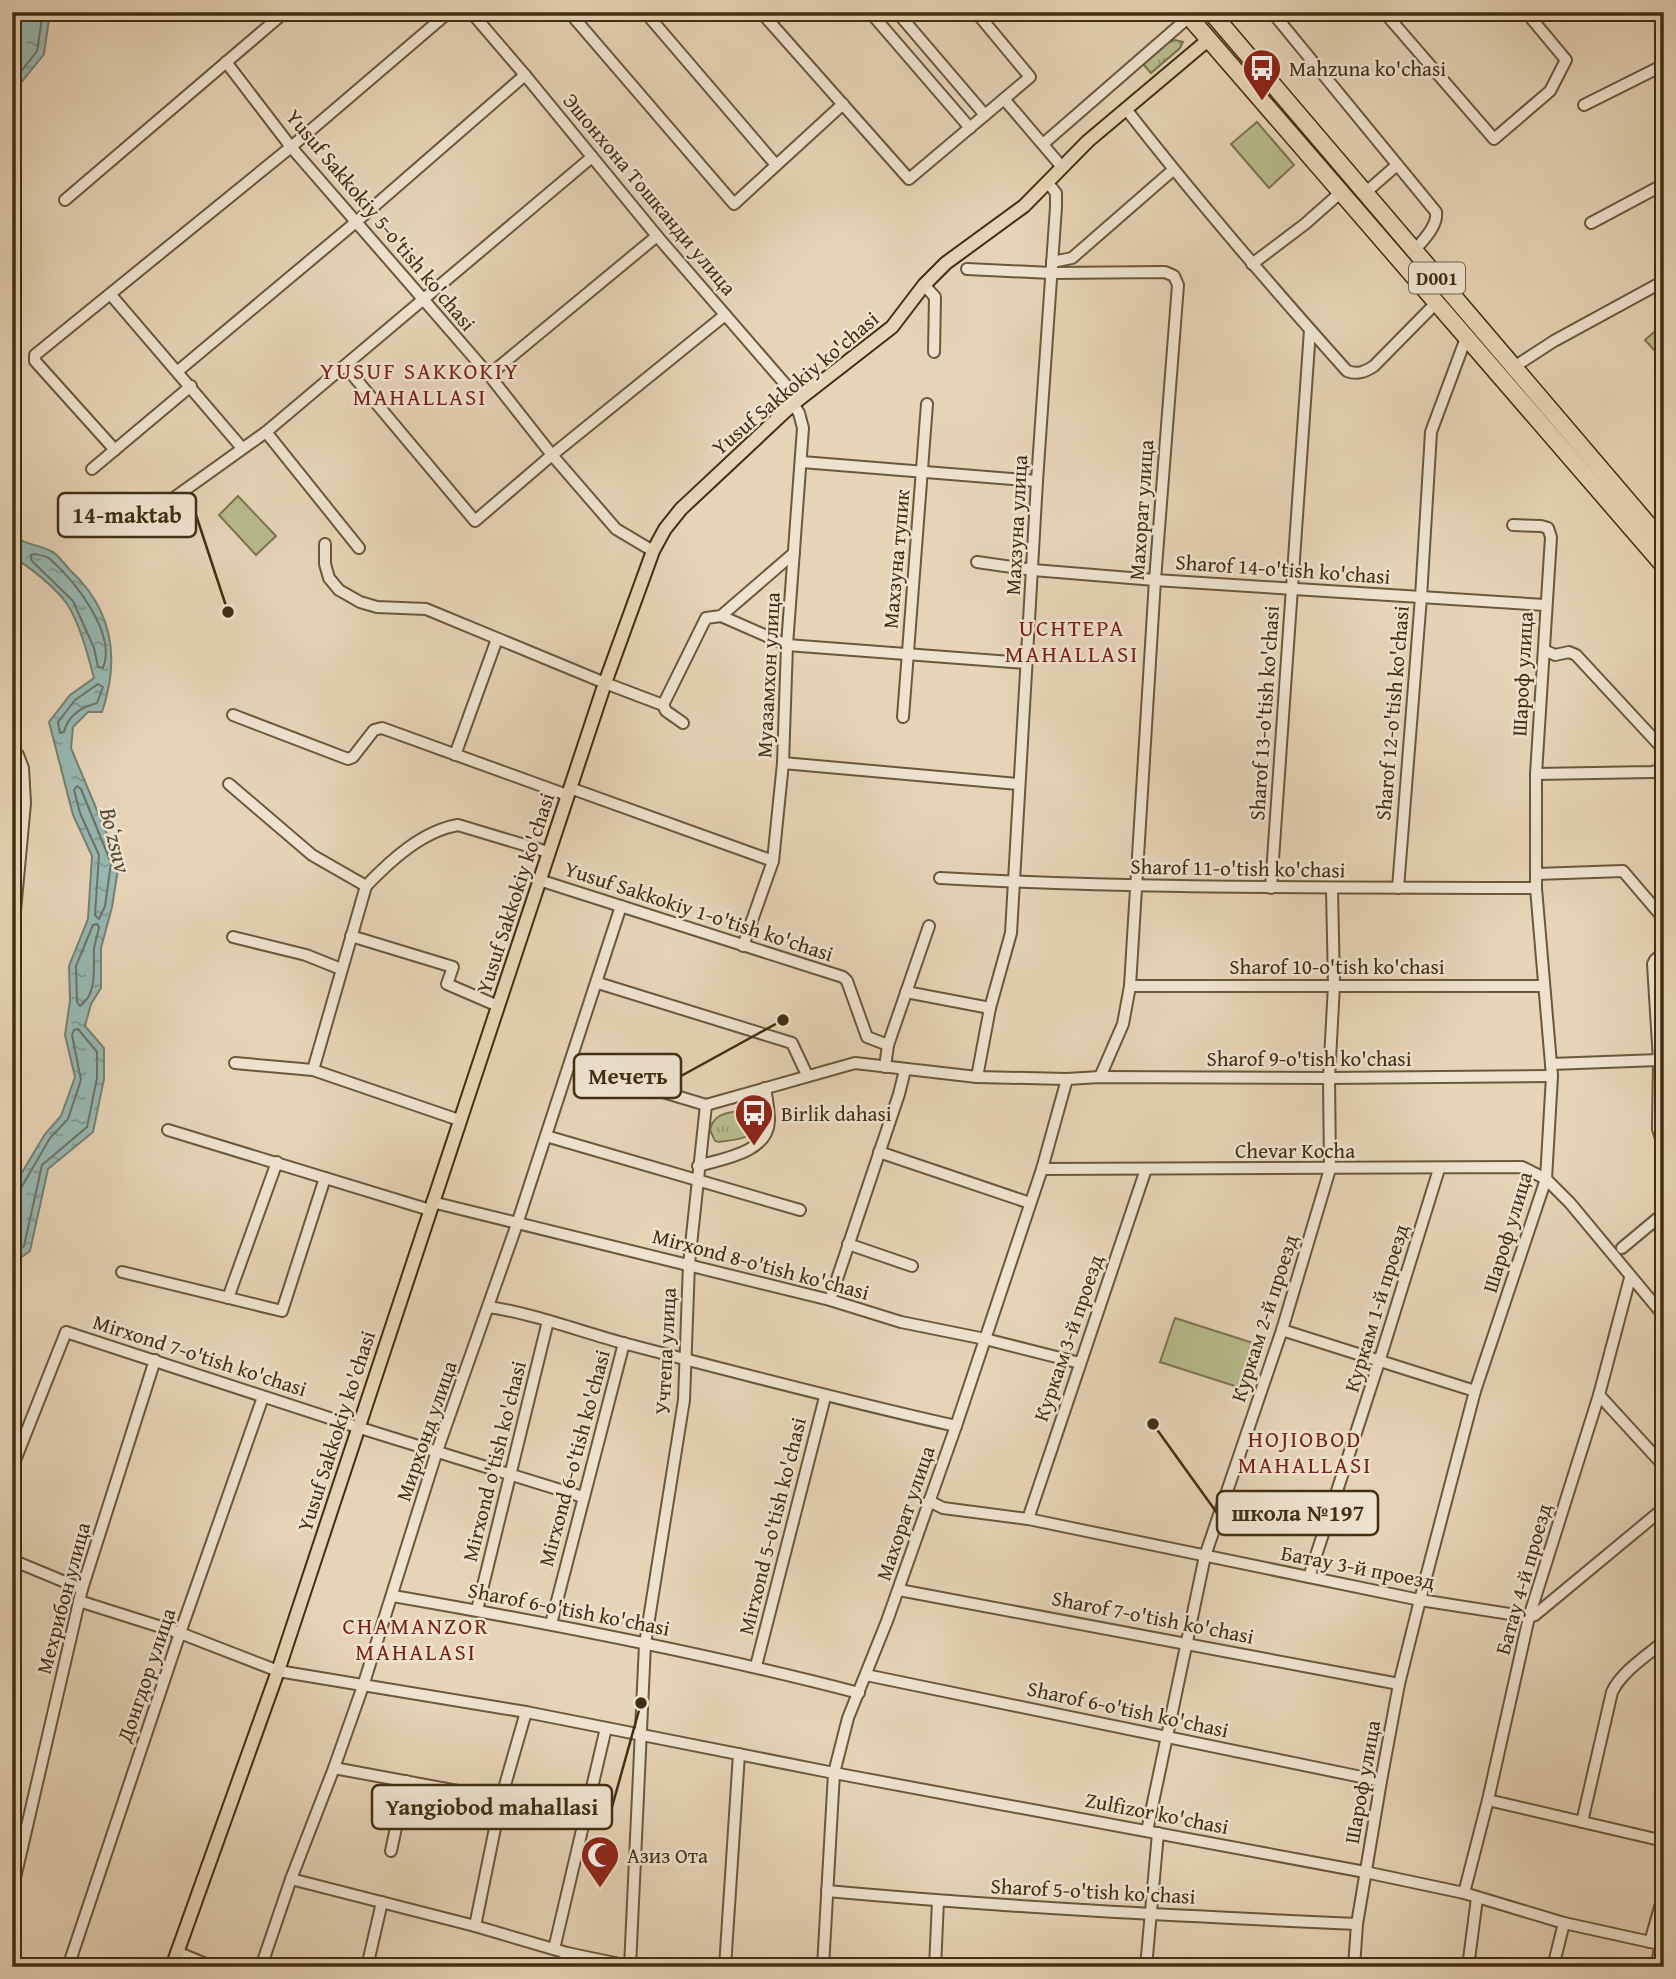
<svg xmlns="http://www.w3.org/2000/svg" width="1676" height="1979" font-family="'Gentium Book Plus',serif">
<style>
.grass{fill:url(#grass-tufts);stroke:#7c7550;stroke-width:2}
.pitch{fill:#b7bc8d;stroke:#7c7550;stroke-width:2}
.water{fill:url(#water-ripples);stroke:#758172;stroke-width:2}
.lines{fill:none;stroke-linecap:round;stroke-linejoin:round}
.shore{stroke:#6c7362;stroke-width:2}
.minor-casing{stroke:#6a583b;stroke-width:14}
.major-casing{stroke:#412e12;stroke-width:16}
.highway-casing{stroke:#412e12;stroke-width:19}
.minor{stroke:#efe3d0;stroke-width:10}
.major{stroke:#e7d4b7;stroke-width:12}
.highway{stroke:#e7d4b7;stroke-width:16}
.labels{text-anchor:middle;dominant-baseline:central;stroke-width:5;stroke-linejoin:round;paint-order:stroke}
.shield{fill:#efe3d0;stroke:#75644b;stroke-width:2}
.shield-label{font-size:19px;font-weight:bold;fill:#412e12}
.poi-label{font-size:21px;fill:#412e12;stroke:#efe3d0;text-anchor:start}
.street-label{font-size:21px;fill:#412e12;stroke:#efe3d0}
.neighbourhood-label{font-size:23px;letter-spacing:2px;fill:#7a1f14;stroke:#efe3d0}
.water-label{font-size:23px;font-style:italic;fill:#524a32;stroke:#efe3d0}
.leader{fill:none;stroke:#412e12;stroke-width:2.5}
.callout-dot{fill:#412e12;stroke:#efe3d0;stroke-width:2.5}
.callout{fill:#efe3d0;stroke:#412e12;stroke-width:2.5}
.callout-label{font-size:23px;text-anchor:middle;font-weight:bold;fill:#412e12}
</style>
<defs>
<pattern id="grass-tufts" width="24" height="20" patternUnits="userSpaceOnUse" patternTransform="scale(1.75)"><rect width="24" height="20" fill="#b7bc8d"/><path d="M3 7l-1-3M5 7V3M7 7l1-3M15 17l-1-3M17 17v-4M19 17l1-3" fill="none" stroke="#969972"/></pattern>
<pattern id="water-ripples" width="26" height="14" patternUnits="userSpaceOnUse" patternTransform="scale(1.75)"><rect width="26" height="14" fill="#97b8b2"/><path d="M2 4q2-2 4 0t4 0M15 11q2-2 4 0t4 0" fill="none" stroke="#7d968f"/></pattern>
</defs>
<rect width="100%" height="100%" fill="#e7d4b7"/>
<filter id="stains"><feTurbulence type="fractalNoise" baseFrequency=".00286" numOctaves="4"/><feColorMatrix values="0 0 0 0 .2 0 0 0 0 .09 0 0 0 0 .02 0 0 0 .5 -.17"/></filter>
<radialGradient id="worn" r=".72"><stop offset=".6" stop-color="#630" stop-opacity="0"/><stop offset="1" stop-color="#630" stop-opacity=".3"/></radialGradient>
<g class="grass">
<path d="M1175 40 1183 42 1180 48 1151 73 1143 64 1167 43Z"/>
<path d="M744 1110 754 1120 755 1130C746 1140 732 1140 719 1142L715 1141 710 1130C714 1112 729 1113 744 1110Z"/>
</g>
<g class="pitch">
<path d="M1257 122 1294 165 1269 188 1231 144Z"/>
<path d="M1664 323V361L1645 340Z"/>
<path d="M238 496 276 536 256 555 219 515Z"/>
<path d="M1175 1318 1256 1344 1241 1388 1160 1362Z"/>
</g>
<g class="water">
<path d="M19 12H50L44 54 12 94V31L19 21Z"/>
<path d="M12 535C25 545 37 544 51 551 58 554 64 564 70 570 113 610 120 659 102 712H88L73 727 71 748 119 863 112 907 101 948V988L91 1004 85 1026 104 1048V1079L93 1132 48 1169 30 1251 12 1264V1189L45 1134 61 1116 75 1077 65 1035 70 1001 69 966 88 919 92 856 73 815 49 722 70 695 94 678C88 655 80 624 67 604 57 589 28 565 12 557Z"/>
</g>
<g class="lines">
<g class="shore">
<path d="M12 83 37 51 43 12"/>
<path d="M35 554C40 555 47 556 50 559 75 581 117 634 103 668L98 667 94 648 73 601 31 560V555Z"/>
<path d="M98 684 103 687 97 703C82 707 68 715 64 732L60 733 58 722 75 700Z"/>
<path d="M77 786 81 789 111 863 105 906 99 919 95 915 99 855 80 813 74 790Z"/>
<path d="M97 924 99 927C98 934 95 942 94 949 93 969 98 993 80 1006L77 1002 76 966 93 925Z"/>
<path d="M12 1191 21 1188 50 1138 68 1119 81 1080 72 1035 74 1030 78 1029 97 1052V1078L87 1127 42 1165 24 1246 12 1255"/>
</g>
<g class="minor-casing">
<g id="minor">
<path d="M471 12 525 75 657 236 799 400"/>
<path d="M569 12 734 204 843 104"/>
<path d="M645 12 776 165"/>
<path d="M761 12 909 179 1030 77 976 12"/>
<path d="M870 12 970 128"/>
<path d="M897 12 985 115"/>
<path d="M1272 12 1436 212C1438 226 1423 240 1414 251"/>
<path d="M1384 12 1494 139 1550 91 1566 60 1526 12"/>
<path d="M226 62 291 147 489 375 552 455 616 529 653 551"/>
<path d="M1004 99 1062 167"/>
<path d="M1584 105 1664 65"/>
<path d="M1126 109C1196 199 1270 285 1347 371 1357 375 1365 372 1374 366L1436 303"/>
<path d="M1043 144 1189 17"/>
<path d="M1365 193 1397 165"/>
<path d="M65 200 285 12"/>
<path d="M1591 223 1664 184"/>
<path d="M1052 262 1072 258 1173 170"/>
<path d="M1252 264 1305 224 1340 193"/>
<path d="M967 269 1051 273 1165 272 1174 276 1178 285 1155 580 1130 986 1123 1024 1100 1077"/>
<path d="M924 285 935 297 934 352"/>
<path d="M111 295 242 448"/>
<path d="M345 366 475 521 552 455 725 315"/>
<path d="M1514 367 1554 341 1664 281"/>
<path d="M178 371 356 222 525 75"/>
<path d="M489 375 657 236"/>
<path d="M266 432 359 548"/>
<path d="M115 450 35 361V355L291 147 449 12"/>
<path d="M802 462 1037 481"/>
<path d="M92 469 191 386"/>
<path d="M136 525 266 432 592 157"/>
<path d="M325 544V564L329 578 339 590 360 602 377 607 426 609 605 683 663 705 666 711 683 723"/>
<path d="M977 562 1033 570 1155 580 1545 605"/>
<path d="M721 616 787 645 1026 663"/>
<path d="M1544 650 1555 655 1569 652 1576 655 1664 750"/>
<path d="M663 705 706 618 721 616 794 553"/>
<path d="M233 715 348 759 353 757 374 730 382 728 567 795"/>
<path d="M903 717 927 404"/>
<path d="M12 750 18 755 23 768 25 803 12 943"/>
<path d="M455 755 497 639"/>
<path d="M783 763 1018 784"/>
<path d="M1536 774 1652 772 1664 770"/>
<path d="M229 784 312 855 366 886"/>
<path d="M570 788 773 861"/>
<path d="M1536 874 1623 871 1664 919"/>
<path d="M940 878C1138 889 1337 887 1536 888"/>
<path d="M539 880 843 977 847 981 867 1037 888 1045"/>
<path d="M1271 888 1310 330"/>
<path d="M1398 888 1421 597 1431 432 1466 338"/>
<path d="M351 936 453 967 447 984 498 1006"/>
<path d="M233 937 306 955 341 969"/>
<path d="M743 946 773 861 783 763 787 645 803 428 799 413 793 404"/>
<path d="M1664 952 1655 960 1653 964 1659 1060 1658 1129 1664 1148"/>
<path d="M598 983 792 1043 807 1075"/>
<path d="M1130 986H1544"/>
<path d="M906 992 990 1008"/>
<path d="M235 1063 313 1070 459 1120"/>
<path d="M570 1064 706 1105"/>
<path d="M1551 1064 1659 1060"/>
<path d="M885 1067 888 1045 929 926"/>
<path d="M313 1070 366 886C390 861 422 831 458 825L548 852"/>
<path d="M977 1077 990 1008 1011 933 1037 481 1056 207V193L1048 183"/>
<path d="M706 1105 855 1063 977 1077 1067 1079 1100 1077 1329 1078 1552 1076"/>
<path d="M168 1130 430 1210"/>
<path d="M546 1136 800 1210"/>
<path d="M879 1152 1030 1203"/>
<path d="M698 1166C721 1159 768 1153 769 1121 769 1111 767 1099 765 1088"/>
<path d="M1042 1169 1522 1167 1546 1179 1570 1203 1664 1316"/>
<path d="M432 1202 830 1300 901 1322 985 1339 1080 1363"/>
<path d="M848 1244 912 1266"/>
<path d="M1622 1248 1664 1213"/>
<path d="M122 1272 282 1311 325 1178"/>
<path d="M228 1298 277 1162"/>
<path d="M830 1300 899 1094 905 1070"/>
<path d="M489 1307C535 1314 579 1331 623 1343 734 1372 844 1401 956 1426"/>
<path d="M1282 1330 1475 1391"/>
<path d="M1599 1395 1664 1466"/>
<path d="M12 1468 66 1332 357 1427 583 1497"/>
<path d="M929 1501 943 1508 1028 1519 1420 1600 1529 1617 1535 1615 1664 1508"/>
<path d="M1028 1519 1146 1169"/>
<path d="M12 1560 82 1589"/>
<path d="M1309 1577 1379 1362 1439 1169"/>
<path d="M899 1590 1399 1684"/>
<path d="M393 1596C549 1623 706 1653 859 1693"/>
<path d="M79 1601 180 1633 278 1671 526 1712 834 1773 1365 1872 1464 1893 1564 1923 1664 1945"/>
<path d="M477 1610 548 1321"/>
<path d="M551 1624 624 1343"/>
<path d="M756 1666 825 1397"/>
<path d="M866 1675 1381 1781"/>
<path d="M334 1768 501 1799"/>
<path d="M1488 1800 1664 1841"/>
<path d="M1582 1822 1612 1692C1622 1671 1647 1656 1664 1641"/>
<path d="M1147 1831 1205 1556 1282 1330 1330 1169 1329 1078 1334 985 1332 889"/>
<path d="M391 1851 406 1781"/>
<path d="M291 1879 475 1926 567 1953 634 1967"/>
<path d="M12 1891 82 1589 155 1360"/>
<path d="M827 1891C1003 1907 1180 1916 1357 1924"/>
<path d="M1464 1893 1488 1800 1529 1617 1599 1395 1630 1278"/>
<path d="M475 1926 501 1799 526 1712"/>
<path d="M1650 1942 1664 1893"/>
<path d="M554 1949 606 1728"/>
<path d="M177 1952 213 1967"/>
<path d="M68 1967 180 1633 263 1397"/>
<path d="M261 1967 291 1879 334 1768 363 1686 437 1451 517 1224 621 906"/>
<path d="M367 1967 382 1902"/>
<path d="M562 1967 567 1953"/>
<path d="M630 1967 645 1644 684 1400 689 1264 706 1105"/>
<path d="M725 1967 739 1754"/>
<path d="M823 1967 834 1773 848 1718 887 1621 956 1426 1042 1169 1067 1079"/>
<path d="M935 1967 938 1901"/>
<path d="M1146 1967 1158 1833"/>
<path d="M1354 1967 1357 1924 1381 1781 1399 1684 1420 1600 1475 1391 1546 1179 1552 1076 1536 888V774L1551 537 1548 528 1541 526 1513 525"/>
<path d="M1468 1967 1477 1898"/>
<path d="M1553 1967 1564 1923"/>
<path d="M1656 1967 1661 1945"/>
</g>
</g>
<g class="major-casing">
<path id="major" d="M172 1967 278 1671 605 683 653 551 665 529 681 509 793 404 892 327 924 285 946 263 1024 206 1088 141 1208 40"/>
</g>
<g class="highway-casing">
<g id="highway">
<path d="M1185 12 1664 566"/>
<path d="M1211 12 1664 543"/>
</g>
</g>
<use href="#minor" class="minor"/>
<use href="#major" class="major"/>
<use href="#highway" class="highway"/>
</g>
<defs>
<g id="bus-pin" transform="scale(2.0125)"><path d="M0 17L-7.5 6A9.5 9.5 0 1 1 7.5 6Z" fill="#8f2418" stroke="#efe3d0"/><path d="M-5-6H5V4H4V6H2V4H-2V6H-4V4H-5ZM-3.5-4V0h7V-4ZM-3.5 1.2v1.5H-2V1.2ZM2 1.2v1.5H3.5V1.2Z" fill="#fff"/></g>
<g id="mosque-pin" transform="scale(2.0125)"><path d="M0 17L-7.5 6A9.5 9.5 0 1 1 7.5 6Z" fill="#8f2418" stroke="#efe3d0"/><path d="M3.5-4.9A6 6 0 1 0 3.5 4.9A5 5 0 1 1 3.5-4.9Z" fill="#fff"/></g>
</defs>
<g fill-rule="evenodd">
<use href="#bus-pin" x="1262" y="68"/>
<use href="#bus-pin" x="754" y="1113"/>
<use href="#mosque-pin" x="600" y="1855"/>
</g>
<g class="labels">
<rect class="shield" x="1409" y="262.5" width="56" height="31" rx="5"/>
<g class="shield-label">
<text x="1437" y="278">D001</text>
</g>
<g class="poi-label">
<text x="1289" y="68">Mahzuna ko'chasi</text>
<text x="781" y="1113">Birlik dahasi</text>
<text x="627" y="1855">Азиз Ота</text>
</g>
<g class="street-label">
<text transform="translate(650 194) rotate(50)">Эшонхона Тошканди улица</text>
<text transform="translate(381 220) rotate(50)">Yusuf Sakkokiy 5-o'tish ko'chasi</text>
<text transform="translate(795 383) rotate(-40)">Yusuf Sakkokiy ko'chasi</text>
<text transform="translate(1141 510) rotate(-86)">Махорат улица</text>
<text transform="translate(1016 525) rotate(-87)">Махзуна улица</text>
<text transform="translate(896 559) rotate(-85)">Махзуна тупик</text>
<text transform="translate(1283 569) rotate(4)">Sharof 14-o'tish ko'chasi</text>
<text transform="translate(1522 674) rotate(-87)">Шароф улица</text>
<text transform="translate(768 675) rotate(-87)">Муазамхон улица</text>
<text transform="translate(1264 713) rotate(-86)">Sharof 13-o'tish ko'chasi</text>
<text transform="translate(1392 713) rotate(-85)">Sharof 12-o'tish ko'chasi</text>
<text transform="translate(1238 868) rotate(1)">Sharof 11-o'tish ko'chasi</text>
<text transform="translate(515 893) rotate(-72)">Yusuf Sakkokiy ko'chasi</text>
<text transform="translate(699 911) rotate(18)">Yusuf Sakkokiy 1-o'tish ko'chasi</text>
<text x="1337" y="966">Sharof 10-o'tish ko'chasi</text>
<text x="1309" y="1058">Sharof 9-o'tish ko'chasi</text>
<text x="1295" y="1150">Chevar Kocha</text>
<text transform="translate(1507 1232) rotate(-73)">Шароф улица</text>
<text transform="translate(761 1264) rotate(15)">Mirxond 8-o'tish ko'chasi</text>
<text transform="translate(1376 1308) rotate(-73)">Куркам 1-й проезд</text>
<text transform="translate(1264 1318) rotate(-72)">Куркам 2-й проезд</text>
<text transform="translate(1068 1338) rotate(-71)">Куркам 3-й проезд</text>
<text transform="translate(665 1351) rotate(-87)">Учтепа улица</text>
<text transform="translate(200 1355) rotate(18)">Mirxond 7-o'tish ko'chasi</text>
<text transform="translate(336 1431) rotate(-72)">Yusuf Sakkokiy ko'chasi</text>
<text transform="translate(426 1431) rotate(-71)">Мирхонд улица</text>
<text transform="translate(574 1458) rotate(-75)">Mirxond 6-o'tish ko'chasi</text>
<text transform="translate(494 1461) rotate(-76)">Mirxond o'tish ko'chasi</text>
<text transform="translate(905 1513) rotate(-71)">Махорат улица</text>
<text transform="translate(772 1526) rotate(-76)">Mirxond 5-o'tish ko'chasi</text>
<text transform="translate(1358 1567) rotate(11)">Батау 3-й проезд</text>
<text transform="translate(1523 1579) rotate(-74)">Батау 4-й проезд</text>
<text transform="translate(63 1598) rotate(-75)">Мехрибон улица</text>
<text transform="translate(569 1609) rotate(11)">Sharof 6-o'tish ko'chasi</text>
<text transform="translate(1153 1617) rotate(11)">Sharof 7-o'tish ko'chasi</text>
<text transform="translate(146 1675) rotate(-71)">Донгдор улица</text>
<text transform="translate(1128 1709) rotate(12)">Sharof 6-o'tish ko'chasi</text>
<text transform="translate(1362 1782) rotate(-80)">Шароф улица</text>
<text transform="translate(1157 1813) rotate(11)">Zulfizor ko'chasi</text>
<text transform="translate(1093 1891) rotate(3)">Sharof 5-o'tish ko'chasi</text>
</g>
<g class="neighbourhood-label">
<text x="420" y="370">YUSUF SAKKOKIY<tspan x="420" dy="26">MAHALLASI</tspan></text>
<text x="1072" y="627">UCHTEPA<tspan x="1072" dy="26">MAHALLASI</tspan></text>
<text x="1305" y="1438">HOJIOBOD<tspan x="1305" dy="26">MAHALLASI</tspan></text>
<text x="416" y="1625">CHAMANZOR<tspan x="416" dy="26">MAHALASI</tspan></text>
</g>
<g class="water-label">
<text transform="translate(116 840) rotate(76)">Boʻzsuv</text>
</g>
</g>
<path class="leader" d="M228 612L196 515M783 1020L681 1076M1153 1424L1217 1513M641 1703L612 1807"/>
<g class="callout-dot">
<circle cx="228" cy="612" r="7"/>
<circle cx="783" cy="1020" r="7"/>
<circle cx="1153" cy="1424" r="7"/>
<circle cx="641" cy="1703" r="7"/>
</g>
<g class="callout">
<rect x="58" y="493" width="138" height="44" rx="7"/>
<rect x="574" y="1054" width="107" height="44" rx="7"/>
<rect x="1217" y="1491" width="161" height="44" rx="7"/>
<rect x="372" y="1785" width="240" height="44" rx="7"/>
</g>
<g class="callout-label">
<text x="127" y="523">14-maktab</text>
<text x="628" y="1084">Мечеть</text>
<text x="1298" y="1521">школа №197</text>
<text x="492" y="1815">Yangiobod mahallasi</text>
</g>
<rect width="1676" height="1979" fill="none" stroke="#e7d4b7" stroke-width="42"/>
<rect x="14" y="14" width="1648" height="1951" fill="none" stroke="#412e12" stroke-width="3.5"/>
<rect x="21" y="21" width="1634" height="1937" fill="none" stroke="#412e12" stroke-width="2"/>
<rect width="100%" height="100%" filter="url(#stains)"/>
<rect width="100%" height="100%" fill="url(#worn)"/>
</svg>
